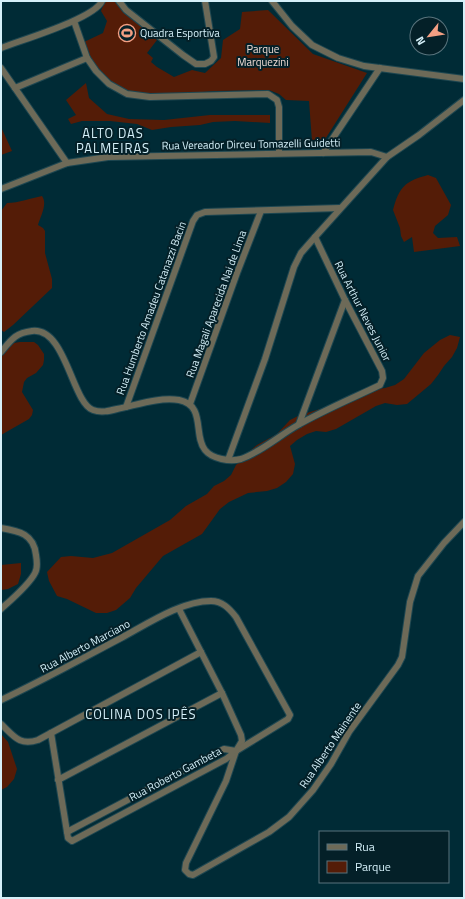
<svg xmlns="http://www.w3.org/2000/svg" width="465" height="899" font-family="'Titillium Web',sans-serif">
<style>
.green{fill:#541c07}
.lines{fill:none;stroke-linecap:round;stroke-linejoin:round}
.minor-casing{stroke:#1e4751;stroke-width:8}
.minor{stroke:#6d6a58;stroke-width:6}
.labels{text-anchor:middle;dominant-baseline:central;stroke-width:4;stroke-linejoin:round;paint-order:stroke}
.poi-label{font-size:11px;fill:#d5f0f9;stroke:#042028;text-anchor:start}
.park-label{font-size:11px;fill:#f1ddd6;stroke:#042028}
.street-label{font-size:11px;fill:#d5f0f9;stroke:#042028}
.quarter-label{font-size:13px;letter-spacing:1px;fill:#d5f0f9;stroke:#042028}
</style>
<rect width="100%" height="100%" fill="#002b36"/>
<g class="green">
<path d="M105 1H114L157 40 147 53 153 58 151 62 157 67 174 77 192 70 205 73 221 58 223 40 240 29 242 12 268 10 313 54 367 73 324 141H312L309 101 286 100 279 94 269 90 215 91 178 94H146L128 92 110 83 89 60 88 50 84 42 103 33 107 21 101 11Z"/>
<path d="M86 83 89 98 107 114 129 119 164 120 210 115H270V123L235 121 213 122 200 125 171 127 152 130 137 124 110 121H82L71 124 68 119 76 115 66 100Z"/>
<path d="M1 127 12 151 1 155Z"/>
<path d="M428 175 436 178 451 205 448 215 435 226 433 233 438 238 457 237 460 246 414 252 412 237 404 242 401 236 400 228 393 210C399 187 405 181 428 175Z"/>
<path d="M42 196C48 204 40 217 38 225L43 228 45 231V253L52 279V288L13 325 4 332 1 330V211L7 203C19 203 31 198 42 196Z"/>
<path d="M450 335 460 337 457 348 452 357 444 366 438 375 431 384 407 404 397 405 385 403 376 406 336 429 326 432 316 431 307 434 297 440 290 446 295 464 293 474 286 482 277 488 267 491 248 493 229 502 220 509 202 534 163 556 136 588 130 598 116 610 107 613H96L67 599 57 596 49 581 47 572 61 557 71 556 93 558 112 553 170 520 186 506 207 494 214 486 224 481 231 475 236 465 250 451 257 445 277 434 290 420 300 415 337 404 366 390 385 388 395 385 404 379 424 353 440 340Z"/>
<path d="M20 342H34L38 345 44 354V360L43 365 36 373 27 378 24 382 22 392 33 410 32 415 29 419 1 435V351L14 343Z"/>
<path d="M21 563V574L18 584 8 589 1 590V565Z"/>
<path d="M1 734 8 742 17 769 14 779 7 787 1 790Z"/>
</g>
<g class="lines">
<g class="minor-casing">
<g id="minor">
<path d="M119 1 126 10 183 55 196 64H205L211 61 214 57 205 1"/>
<path d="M272 1 292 26 312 45 338 58 364 66 464 79"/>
<path d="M74 21 87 58 96 71 109 84 127 94 150 97 268 94 277 100 279 107V153"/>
<path d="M1 48C21 40 94 19 102 1"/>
<path d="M1 68 67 163"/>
<path d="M15 88 87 58"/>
<path d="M323 153 380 68"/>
<path d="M1 189 67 163 108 157 371 152 387 157"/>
<path d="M1 352C11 340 15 333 32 331 66 327 72 403 93 410 101 413 109 411 117 409 137 405 158 397 179 400 206 405 193 435 205 450 212 459 230 462 241 459 261 452 280 435 298 425 324 410 353 398 380 385L383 378 382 371 345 300 315 237"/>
<path d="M190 404 237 273 261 211"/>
<path d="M126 407 193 221 197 215 205 212 340 208"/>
<path d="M299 424 345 300"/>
<path d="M228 460 265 359 294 267 301 253 315 237 387 157 419 135 464 100"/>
<path d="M1 528C19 531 34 534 36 555 37 561 38 568 35 573 29 585 11 600 1 609"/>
<path d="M179 609 222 693 241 735 242 741 236 751 226 781 186 863 185 870 189 874 193 875 269 832 289 817 313 790 331 764 349 732 398 665 402 657 410 602 418 576 444 543 464 522"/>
<path d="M1 700C42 681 81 659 121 638 147 624 181 601 211 601 222 601 229 608 236 617L290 715 288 719 236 751 226 759 72 841 68 838 67 832 51 733"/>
<path d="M1 724C14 736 19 746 38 740L201 652"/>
<path d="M58 780 222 693"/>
<path d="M67 832 224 749 236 751"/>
</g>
</g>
<use href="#minor" class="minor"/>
</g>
<defs>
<g id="stadium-ring" transform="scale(0.9)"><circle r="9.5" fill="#042028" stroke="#f39f83" stroke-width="1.5"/><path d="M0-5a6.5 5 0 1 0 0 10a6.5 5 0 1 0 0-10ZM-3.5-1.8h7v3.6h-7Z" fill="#f39f83"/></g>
</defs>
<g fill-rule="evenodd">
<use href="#stadium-ring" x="127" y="33"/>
</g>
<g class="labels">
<g class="poi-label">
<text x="140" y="33">Quadra Esportiva</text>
</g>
<g class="park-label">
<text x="263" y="49">Parque<tspan x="263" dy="13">Marquezini</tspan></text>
</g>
<g class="street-label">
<text transform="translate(251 144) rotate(-1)">Rua Vereador Dirceu Tomazelli Guidetti</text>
<text transform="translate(216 304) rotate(-70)">Rua Magali Aparecida Nai de Lima</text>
<text transform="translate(151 308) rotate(-70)">Rua Humberto Amadeu Catanazzi Bacin</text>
<text transform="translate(363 311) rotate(63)">Rua Arthur Neves Junior</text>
<text transform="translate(85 646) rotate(-28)">Rua Alberto Marciano</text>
<text transform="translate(330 745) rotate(-56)">Rua Alberto Mainente</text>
<text transform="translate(175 774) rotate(-28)">Rua Roberto Gambeta</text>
</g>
<g class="quarter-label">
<text x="113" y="133">ALTO DAS<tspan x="113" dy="15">PALMEIRAS</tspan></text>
<text x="141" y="714">COLINA DOS IPÊS</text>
</g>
</g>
<rect width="465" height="899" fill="none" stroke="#d5f0f9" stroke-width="4"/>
<rect x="319" y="831" width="130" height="52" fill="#042028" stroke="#58737c"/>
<rect x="327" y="844" width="20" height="6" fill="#6d6a58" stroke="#58737c"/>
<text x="355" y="851" font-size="12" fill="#d5f0f9">Rua</text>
<rect x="327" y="861" width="20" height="12" fill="#541c07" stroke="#58737c"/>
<text x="355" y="871" font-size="12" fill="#d5f0f9">Parque</text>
<g transform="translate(429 36) rotate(240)"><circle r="19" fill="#042028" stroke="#58737c"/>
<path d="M0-3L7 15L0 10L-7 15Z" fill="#f39f83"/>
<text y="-6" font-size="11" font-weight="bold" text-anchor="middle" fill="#d5f0f9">N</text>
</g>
</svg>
